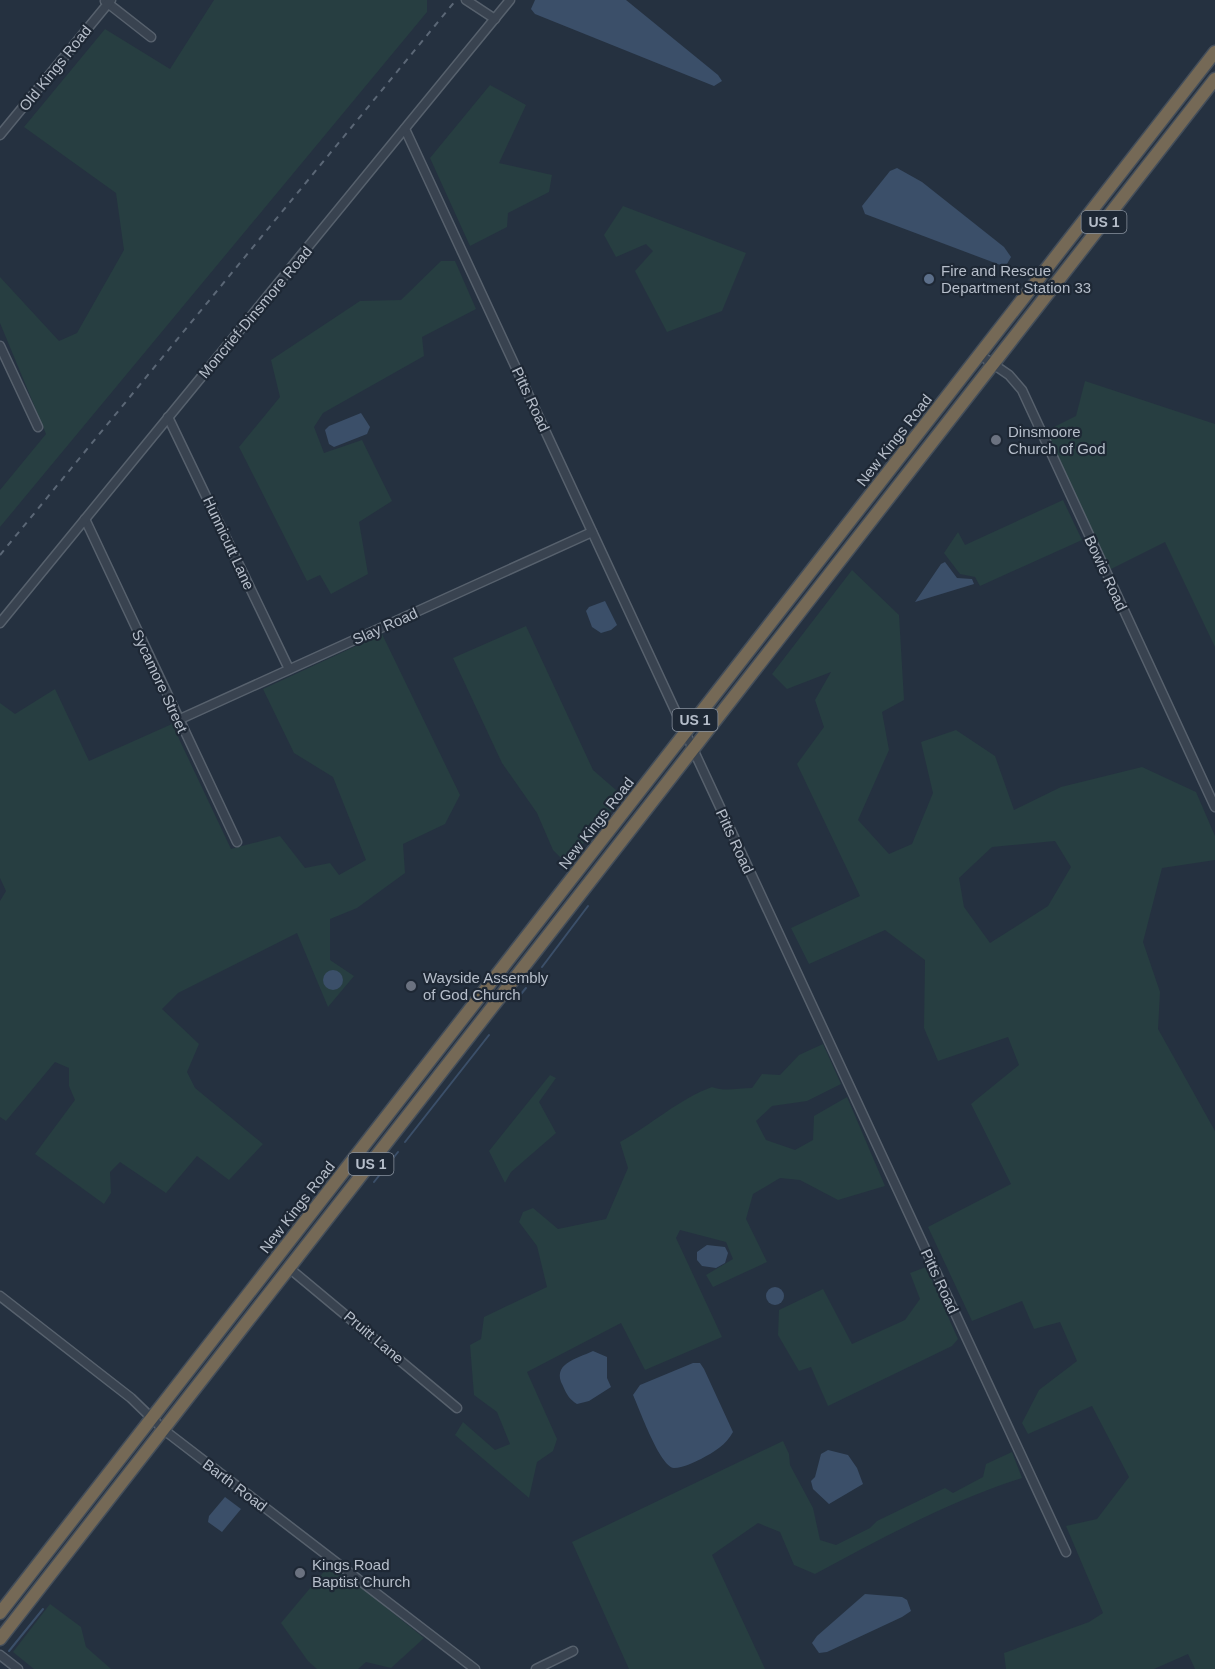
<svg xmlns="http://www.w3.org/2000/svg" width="1215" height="1669" font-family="Helvetica,sans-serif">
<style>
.green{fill:#273e41;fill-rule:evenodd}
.water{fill:#3b4f69}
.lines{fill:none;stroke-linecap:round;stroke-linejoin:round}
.stream{stroke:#3b4f69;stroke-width:2}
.minor-casing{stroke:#57616d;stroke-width:11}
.highway-casing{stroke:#444e5a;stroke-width:15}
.minor{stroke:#394350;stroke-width:8}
.highway{stroke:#756956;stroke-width:12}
.rail{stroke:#5b6776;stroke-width:2;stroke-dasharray:6 6;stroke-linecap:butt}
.service-dot{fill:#5c6f8a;stroke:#1e2835;stroke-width:2}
.worship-dot{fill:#6b7280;stroke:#1e2835;stroke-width:2}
.labels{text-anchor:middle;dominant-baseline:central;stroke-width:4.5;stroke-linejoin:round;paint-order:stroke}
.shield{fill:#1e2835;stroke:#88919d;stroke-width:1.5}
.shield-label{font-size:14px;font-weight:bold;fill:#b6beca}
.street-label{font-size:15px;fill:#b6beca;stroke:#1e2835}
.poi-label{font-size:15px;fill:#b6beca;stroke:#1e2835;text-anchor:start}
</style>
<rect width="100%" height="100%" fill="#253140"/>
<g class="green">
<path d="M214 0H427V12L0 527V490L46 434 0 323V277L59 341 77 333 124 250 116 193 24 127 105 29 170 69Z"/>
<path d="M490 85 526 105 499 163 552 175 549 192 508 213 507 227 470 246 430 158Z"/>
<path d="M623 206 746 253 722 311 667 332 635 271 653 251 646 244 616 257 604 235Z"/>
<path d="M441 261H455L476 309 422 337 424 356 323 413 314 427 324 453 362 440 392 501 359 522 368 574 331 594 320 575 307 581 239 447 280 397 271 360 360 301 401 300Z"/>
<path d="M1085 381 1215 424V647L1165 542 1109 570 1044 432 1076 416Z"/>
<path d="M1063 500 1082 540 980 586 975 577 960 574 944 553 958 532 965 545Z"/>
<path d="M852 570 899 615 904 700 882 712 889 750 858 820 889 854 912 844 933 793 921 742 956 730 995 756 1014 810 1061 787 1142 767 1196 792 1215 836V860L1162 868 1143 942 1160 992 1158 1029 1215 1131V1669H1195L1188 1654 1154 1669H1006L1004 1653 1089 1622 1103 1613 1066 1526 1097 1519 1129 1477 1092 1406 1028 1434 1022 1423 1039 1390 1077 1361 1060 1322 1034 1329 1022 1301 972 1321 928 1227 1011 1184 971 1104 1019 1065 1008 1037 938 1061 924 1028 925 960 885 930 809 964 791 928 860 896 797 764 824 727 815 700 831 672 787 689 772 674ZM1055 841 1071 867 1048 906 990 943 964 907 959 878 992 847Z"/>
<path d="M526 626 593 770 624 797 566 863 553 850 537 813 502 763 453 658Z"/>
<path d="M382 634 460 795 445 824 403 844 405 873 357 908 330 919V960L354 976 328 1007 297 933 178 993 162 1009 199 1044 187 1072 195 1088 263 1144 229 1180 197 1156 166 1193 120 1162 110 1172 111 1193 104 1204 35 1154 75 1100 69 1086V1068L55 1062 6 1121 0 1117V901L6 891 0 878V703L15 714 55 689 89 761 172 724 231 849 280 836 305 868 330 863 339 875 366 860 333 777 294 753 263 689Z"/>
<path d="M823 1044 841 1084 807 1101 772 1106 756 1121 766 1140 795 1150 813 1140 814 1116 847 1097 885 1186 838 1200 800 1180 780 1178 753 1194 746 1219 767 1262 713 1287 706 1275 733 1259 726 1242 680 1230 676 1238 722 1337 645 1370 621 1323 527 1372 557 1439 553 1451 537 1462 529 1498 455 1435 463 1422 495 1450 510 1444 497 1412 474 1395 470 1345 481 1339 484 1317 547 1287 537 1246 519 1222 523 1212 533 1208 558 1229 606 1219 628 1168 620 1142C651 1125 679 1099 712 1087 726 1092 737 1088 752 1088L762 1074 780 1075 799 1055Z"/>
<path d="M550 1075 556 1078 539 1102 556 1133 511 1172 505 1183 489 1151Z"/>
<path d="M926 1267 958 1339 952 1346 828 1406 811 1367 799 1371 778 1335 779 1310 823 1289 852 1344 905 1320 920 1299 910 1273Z"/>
<path d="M783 1441 789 1454 790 1465 813 1508 820 1540 836 1545 870 1528 877 1521 945 1488 953 1493 983 1477 986 1464 1012 1452 1022 1478C950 1501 882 1538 815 1574L794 1565 780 1532 758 1523 712 1555 765 1669H629L572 1542Z"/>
<path d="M331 1563 424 1638 391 1668 366 1662 358 1669H317L308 1661 281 1623Z"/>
<path d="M50 1604 81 1627 86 1647 111 1669H34L13 1652Z"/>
</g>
<g class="water">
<path d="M535 0H626L718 75 722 81 714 86 535 14 531 9Z"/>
<path d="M897 168 922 182 1004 247 1011 257 1007 264 1003 266 865 214 862 206 890 171Z"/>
<path d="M361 413 370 427 367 434 334 447 329 444 325 430 329 426Z"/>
<path d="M945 562 957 578 972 579 974 584 915 602 941 564Z"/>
<path d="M605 601 617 625 611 630 601 633 592 627 586 611 589 607Z"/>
<circle cx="333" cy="980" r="10"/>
<path d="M707 1245 725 1247 728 1253 725 1263 716 1268 702 1266 697 1260V1252Z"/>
<circle cx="775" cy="1296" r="9"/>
<path d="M593 1351 607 1357V1378L611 1387 589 1401 577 1404C569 1399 567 1395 563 1386 551 1364 576 1359 593 1351Z"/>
<path d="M693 1363H700L704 1369 733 1432C726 1445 714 1452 701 1459 694 1462 683 1468 674 1468 660 1467 639 1408 633 1395L640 1385Z"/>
<path d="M828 1450 848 1455 857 1468 863 1484 829 1504 813 1489 811 1481 815 1477 821 1454Z"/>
<path d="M225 1497 241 1509 222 1532 208 1522 209 1516Z"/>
<path d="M865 1594 902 1597 907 1600 911 1611 902 1617 827 1652 819 1653 812 1643 817 1636Z"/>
</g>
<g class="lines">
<g class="stream">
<path d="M542 967 588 906"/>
<path d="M516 1000 526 988"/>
<path d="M405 1142 489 1035"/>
<path d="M374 1182 398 1152"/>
<path d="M9 1651 43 1609"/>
</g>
<g class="minor-casing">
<g id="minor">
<path d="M466 0 495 19"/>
<path d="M105 1 151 37"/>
<path d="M405 129 1066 1552"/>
<path d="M0 135 111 0"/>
<path d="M0 346 38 427"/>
<path d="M980 355 1009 375 1022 390 1215 807"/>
<path d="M168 417 289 669"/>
<path d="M85 519 237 842"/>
<path d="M0 623 510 0"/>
<path d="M178 720 592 532"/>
<path d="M289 1268 457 1408"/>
<path d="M0 1296 131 1398 164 1430 475 1669"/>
<path d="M0 1655 18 1669"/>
<path d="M536 1669 573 1651"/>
</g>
</g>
<g class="highway-casing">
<g id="highway">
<path d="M0 1613 1215 52"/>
<path d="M0 1639 1215 79"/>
</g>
</g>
<use href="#minor" class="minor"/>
<use href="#highway" class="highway"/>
<path class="rail" d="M0 555 456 0"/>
</g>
<circle class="service-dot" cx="929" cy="279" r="6"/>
<g class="worship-dot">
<circle cx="996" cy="440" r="6"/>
<circle cx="411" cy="986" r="6"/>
<circle cx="300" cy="1573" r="6"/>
</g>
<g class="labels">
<g class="shield">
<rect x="1081.5" y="211" width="45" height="22" rx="4.5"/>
<rect x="672.5" y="709" width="45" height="22" rx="4.5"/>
<rect x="348.5" y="1153" width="45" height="22" rx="4.5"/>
</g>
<g class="shield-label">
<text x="1104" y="222">US 1</text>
<text x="695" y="720">US 1</text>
<text x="371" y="1164">US 1</text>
</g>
<g class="street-label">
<text transform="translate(55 68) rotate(-51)">Old Kings Road</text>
<text transform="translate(255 312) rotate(-50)">Moncrief-Dinsmore Road</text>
<text transform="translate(531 399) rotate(65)">Pitts Road</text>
<text transform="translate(894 440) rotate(-52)">New Kings Road</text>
<text transform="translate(229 543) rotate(65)">Hunnicutt Lane</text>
<text transform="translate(1106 573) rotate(65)">Bowie Road</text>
<text transform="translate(385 626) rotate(-24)">Slay Road</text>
<text transform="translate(160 681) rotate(65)">Sycamore Street</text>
<text transform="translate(596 823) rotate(-52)">New Kings Road</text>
<text transform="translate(735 841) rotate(65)">Pitts Road</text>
<text transform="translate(297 1207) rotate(-52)">New Kings Road</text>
<text transform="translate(940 1281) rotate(65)">Pitts Road</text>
<text transform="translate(374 1337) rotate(40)">Pruitt Lane</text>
<text transform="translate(235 1485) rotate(37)">Barth Road</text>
</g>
<g class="poi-label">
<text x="941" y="270">Fire and Rescue<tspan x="941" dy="17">Department Station 33</tspan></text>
<text x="1008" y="431">Dinsmoore<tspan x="1008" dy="17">Church of God</tspan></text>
<text x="423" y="977">Wayside Assembly<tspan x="423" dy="17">of God Church</tspan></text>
<text x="312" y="1564">Kings Road<tspan x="312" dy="17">Baptist Church</tspan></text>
</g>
</g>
</svg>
